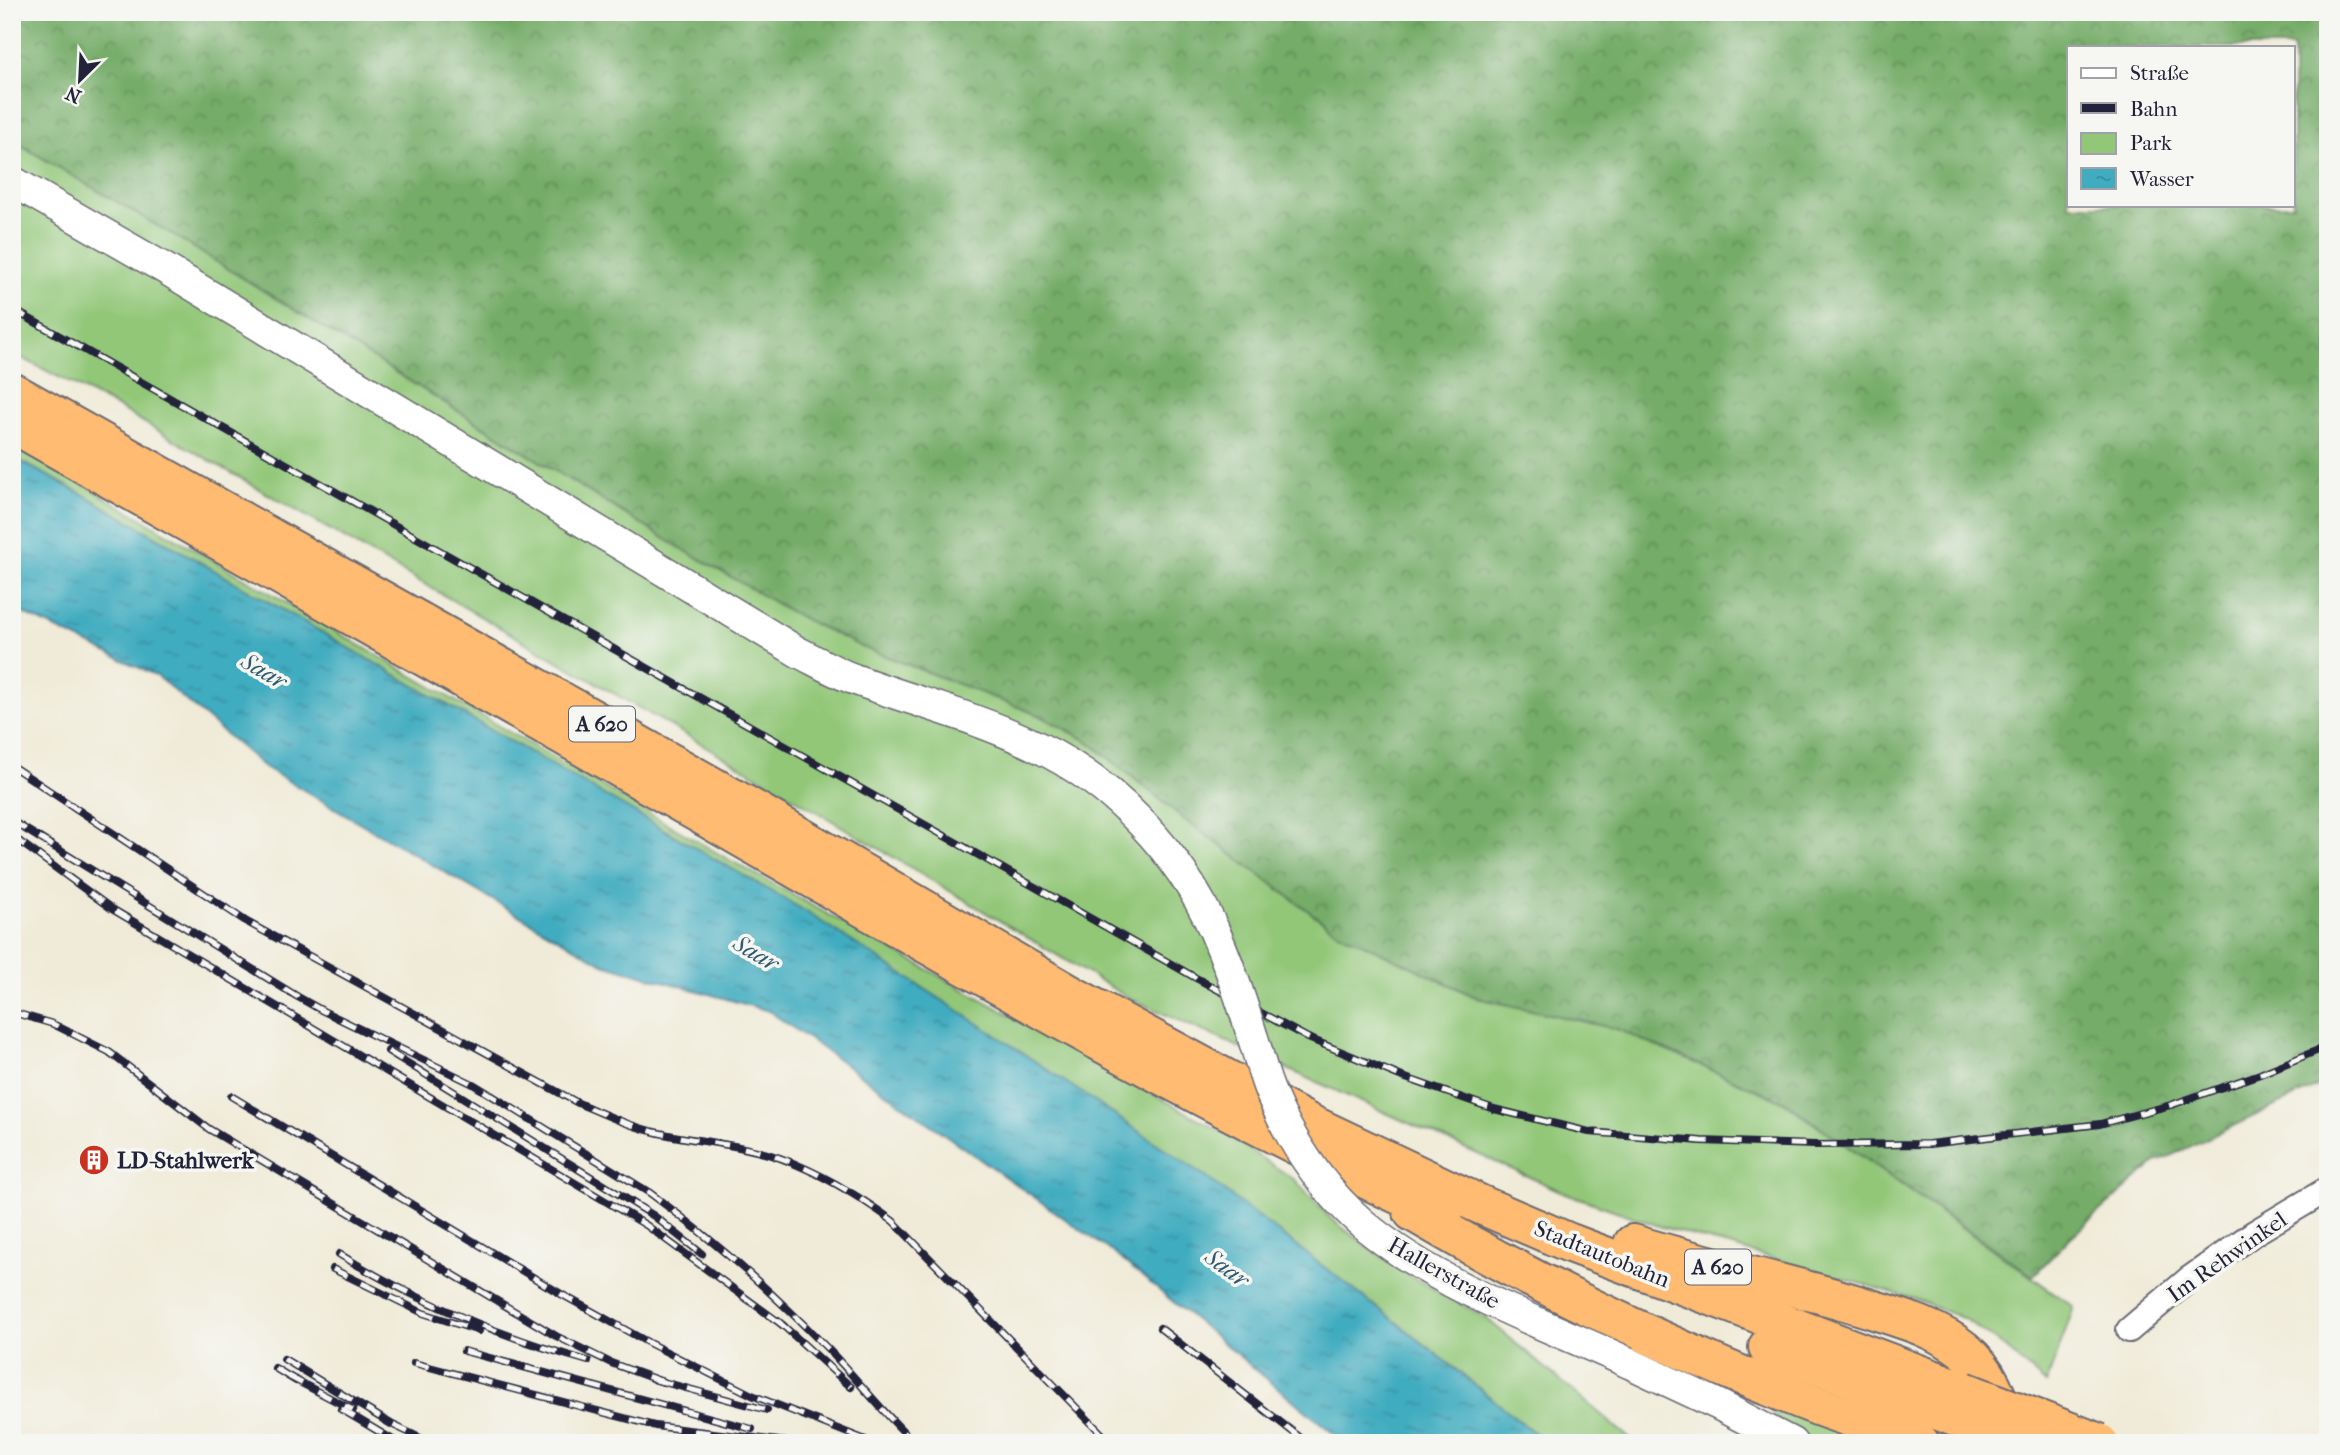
<svg xmlns="http://www.w3.org/2000/svg" width="2340" height="1455" font-family="'IM FELL French Canon',serif">
<style>
.green{fill:#92c778;stroke:#5a745a;stroke-width:2}
.forest{fill:url(#forest-crowns);stroke:#4c6752;stroke-width:2;fill-rule:evenodd}
.water{fill:url(#water-ripples);stroke:#32677e;stroke-width:2}
.lines{fill:none;stroke-linecap:round;stroke-linejoin:round}
.minor-casing{stroke:#6a6872;stroke-width:28}
.tertiary-casing{stroke:#6a6872;stroke-width:33}
.motorway-casing{stroke:#6a6872;stroke-width:42}
.minor{stroke:#fff;stroke-width:24}
.tertiary{stroke:#fff;stroke-width:30}
.motorway{stroke:#febb71;stroke-width:38}
.rail-casing{stroke:#22223b;stroke-width:8}
.rail{stroke:#f6f6f2;stroke-width:5;stroke-dasharray:16;stroke-linecap:butt}
.tertiary-bridge-casing{stroke:#6a6872;stroke-width:33;stroke-linecap:butt}
.motorway-bridge-casing{stroke:#6a6872;stroke-width:42;stroke-linecap:butt}
.tertiary-bridge{stroke:#fff;stroke-width:30}
.motorway-bridge{stroke:#febb71;stroke-width:38}
.labels{text-anchor:middle;dominant-baseline:central;stroke-width:7;stroke-linejoin:round;paint-order:stroke}
.shield{fill:#f6f6f2;stroke:#626272;stroke-width:2}
.shield-label{font-size:21px;font-weight:bold;fill:#22223b}
.poi-label{font-size:23px;font-weight:bold;fill:#22223b;stroke:#f6f6f2;text-anchor:start}
.street-label{font-size:23px;fill:#22223b;stroke:#f6f6f2}
.water-label{font-size:24px;font-style:italic;fill:#2e5970;stroke:#f6f6f2}
</style>
<defs>
<pattern id="forest-crowns" width="20" height="18" patternUnits="userSpaceOnUse" patternTransform="scale(1.75)"><rect width="20" height="18" fill="#75ac68"/><path d="M2 6a3 3 0 1 1 6 0M12 15a3 3 0 1 1 6 0" fill="none" stroke="#608c57"/></pattern>
<pattern id="water-ripples" width="26" height="14" patternUnits="userSpaceOnUse" patternTransform="scale(1.75)"><rect width="26" height="14" fill="#41acc0"/><path d="M2 4q2-2 4 0t4 0M15 11q2-2 4 0t4 0" fill="none" stroke="#368c9d"/></pattern>
</defs>
<rect width="100%" height="100%" fill="#f6f6f2"/>
<filter id="ink" filterUnits="userSpaceOnUse"><feTurbulence type="fractalNoise" baseFrequency=".0143" numOctaves="2"/><feDisplacementMap in="SourceGraphic" scale="14" xChannelSelector="R" yChannelSelector="G"/><feConvolveMatrix kernelMatrix="1 2 1 2 8 2 1 2 1" color-interpolation-filters="sRGB"/></filter>
<filter id="wash" filterUnits="userSpaceOnUse"><feTurbulence type="fractalNoise" baseFrequency=".00686" numOctaves="4" result="noise"/><feDisplacementMap in="SourceGraphic" scale="28" xChannelSelector="R" yChannelSelector="G"/><feGaussianBlur stdDeviation="1.57" result="paint"/><feColorMatrix in="noise" values="0 0 0 0 0 0 0 0 0 0 0 0 0 0 0 0 0 1.4 0 .05"/><feComposite in="paint" operator="in"/></filter>
<g filter="url(#wash)">
<rect width="100%" height="100%" fill="#f0ebd8"/>
<g class="green">
<path d="M12 140 178 238 672 543 800 617 862 647 1039 715 1088 741 1188 822 1336 931 1478 998 1617 1029 1783 1101 2074 1307 2046 1384 2004 1347 1965 1319 1915 1299 1659 1226 1565 1193 1129 998 759 777 117 407 12 353Z"/>
<path d="M12 446 84 485 726 858 1224 1133 1295 1180 1329 1217 1367 1247 1412 1277 1486 1318 1635 1443H1547L1404 1328 805 911 82 494 12 457Z"/>
<path d="M1697 1376 1872 1443H1814L1783 1423 1765 1406Z"/>
</g>
<path class="forest" d="M12 12H2328V1081L2155 1163 2071 1237 2033 1276 1783 1101 1617 1029 1478 998 1336 931 1188 822 1088 741 1039 715 862 647 800 617 672 543 178 238 12 140ZM2069 47H2293V205H2069Z"/>
<path class="water" d="M12 457 82 494 805 911 1002 1039 1202 1174 1404 1328 1547 1443H1345L1115 1254 769 1011 603 964 264 767 157 676 12 608Z"/>
</g>
<g filter="url(#ink)">
<g class="lines">
<g class="minor-casing">
<path id="minor" d="M2129 1330 2189 1279 2254 1233 2328 1189"/>
</g>
<g class="tertiary-casing">
<g id="tertiary">
<path d="M12 181 164 268 798 652C816 661 833 671 851 678 912 701 977 717 1036 746 1114 783 1179 852 1214 930"/>
<path d="M1627 1362 1719 1405 1792 1443"/>
</g>
</g>
<g class="motorway-casing">
<g id="motorway">
<path d="M12 392 756 811 1071 995 1308 1123 1479 1204 1570 1243 1964 1391"/>
<path d="M12 423C265 565 518 709 770 854 991 981 1210 1110 1443 1215"/>
<path d="M1413 1212C1541 1288 1676 1351 1815 1405 1850 1418 1885 1429 1920 1443"/>
<path d="M1633 1244C1712 1268 1793 1284 1871 1309 1903 1319 1938 1329 1964 1350 1988 1370 2001 1399 2004 1429"/>
<path d="M1768 1347 1955 1417"/>
</g>
</g>
<use href="#minor" class="minor"/>
<use href="#tertiary" class="tertiary"/>
<use href="#motorway" class="motorway"/>
<g class="rail-casing">
<g id="rail">
<path d="M12 309 1196 978 1308 1038 1400 1076 1494 1109 1589 1132 1701 1141 1816 1145 1929 1144 2100 1124 2171 1105 2260 1074 2328 1046"/>
<path d="M12 766 247 922 578 1103C604 1114 631 1127 659 1133 699 1142 741 1144 780 1158 821 1173 859 1196 893 1221L1111 1443"/>
<path d="M12 821 298 997 323 1011 473 1084 650 1193C711 1238 770 1290 823 1344 855 1376 882 1412 915 1443"/>
<path d="M12 836 112 909 646 1225 784 1326"/>
<path d="M12 1012 53 1024 109 1052 209 1129 556 1336 611 1363 663 1382"/>
<path d="M388 1051 654 1216 702 1254"/>
<path d="M231 1096 561 1294 649 1343 752 1395 873 1443"/>
<path d="M339 1254C416 1301 502 1337 588 1361"/>
<path d="M333 1269 423 1313 479 1331"/>
<path d="M778 1321 851 1387"/>
<path d="M1160 1328 1307 1443"/>
<path d="M464 1351 752 1429"/>
<path d="M284 1359 391 1424 431 1443"/>
<path d="M414 1363 655 1426 796 1443"/>
<path d="M275 1368 296 1381"/>
<path d="M288 1376 353 1410"/>
<path d="M656 1380 767 1410"/>
<path d="M341 1409 398 1443"/>
</g>
</g>
<use href="#rail" class="rail"/>
<g class="tertiary-bridge-casing">
<path id="tertiary-bridge" d="M1214 930C1229 964 1241 999 1252 1035 1259 1055 1263 1076 1272 1096 1290 1139 1318 1182 1352 1214 1421 1280 1540 1322 1627 1362"/>
</g>
<g class="motorway-bridge-casing">
<g id="motorway-bridge">
<path d="M1964 1391 2099 1443"/>
<path d="M1955 1417 2024 1443"/>
</g>
</g>
<use href="#tertiary-bridge" class="tertiary-bridge"/>
<use href="#motorway-bridge" class="motorway-bridge"/>
</g>
</g>
<defs>
<g id="building-disc" transform="scale(1.575)"><circle r="9.5" fill="#c8321e" stroke="#f6f6f2"/><path d="M-4-6H4V6H1V3H-1V6H-4ZM-2.5-4.3h1.7v1.8h-1.7ZM.8-4.3h1.7v1.8H.8ZM-2.5-1h1.7V.8h-1.7ZM.8-1h1.7V.8H.8Z" fill="#fff"/></g>
</defs>
<g fill-rule="evenodd">
<use href="#building-disc" x="94" y="1160"/>
</g>
<g class="labels">
<g class="shield">
<rect x="569" y="706.5" width="66" height="35" rx="5"/>
<rect x="1685" y="1249.5" width="66" height="35" rx="5"/>
</g>
<g class="shield-label">
<text x="602" y="724">A 620</text>
<text x="1718" y="1267">A 620</text>
</g>
<g class="poi-label">
<text x="117" y="1160">LD-Stahlwerk</text>
</g>
<g class="street-label">
<text transform="translate(1602 1254) rotate(22)">Stadtautobahn</text>
<text transform="translate(2227 1257) rotate(-35)">Im Rehwinkel</text>
<text transform="translate(1444 1273) rotate(29)">Hallerstraße</text>
</g>
<g class="water-label">
<text transform="translate(264 671) rotate(30)">Saar</text>
<text transform="translate(756 953) rotate(30)">Saar</text>
<text transform="translate(1227 1268) rotate(36)">Saar</text>
</g>
</g>
<rect width="2340" height="1455" fill="none" stroke="#f6f6f2" stroke-width="42"/>
<rect x="2067" y="46" width="228" height="161" fill="#f6f6f2" stroke="#a1a1a9" stroke-width="2"/>
<rect x="2081" y="68" width="35" height="10" fill="#ffffff" stroke="#a1a1a9" stroke-width="2"/>
<text x="2130" y="80" font-size="21" fill="#22223b">Straße</text>
<rect x="2081" y="103" width="35" height="10" fill="#22223b" stroke="#a1a1a9" stroke-width="2"/>
<text x="2130" y="116" font-size="21" fill="#22223b">Bahn</text>
<rect x="2081" y="133" width="35" height="21" fill="#92c778" stroke="#a1a1a9" stroke-width="2"/>
<text x="2130" y="150" font-size="21" fill="#22223b">Park</text>
<rect x="2081" y="168" width="35" height="21" fill="url(#water-ripples)" stroke="#a1a1a9" stroke-width="2"/>
<text x="2130" y="186" font-size="21" fill="#22223b">Wasser</text>
<g transform="translate(80 80) rotate(204)" stroke="#f6f6f2" stroke-width="5" paint-order="stroke">
<path d="M0-5L12 26L0 18L-12 26Z" fill="#22223b"/>
<text y="-10" font-size="19" font-weight="bold" text-anchor="middle" fill="#22223b">N</text>
</g>
</svg>
